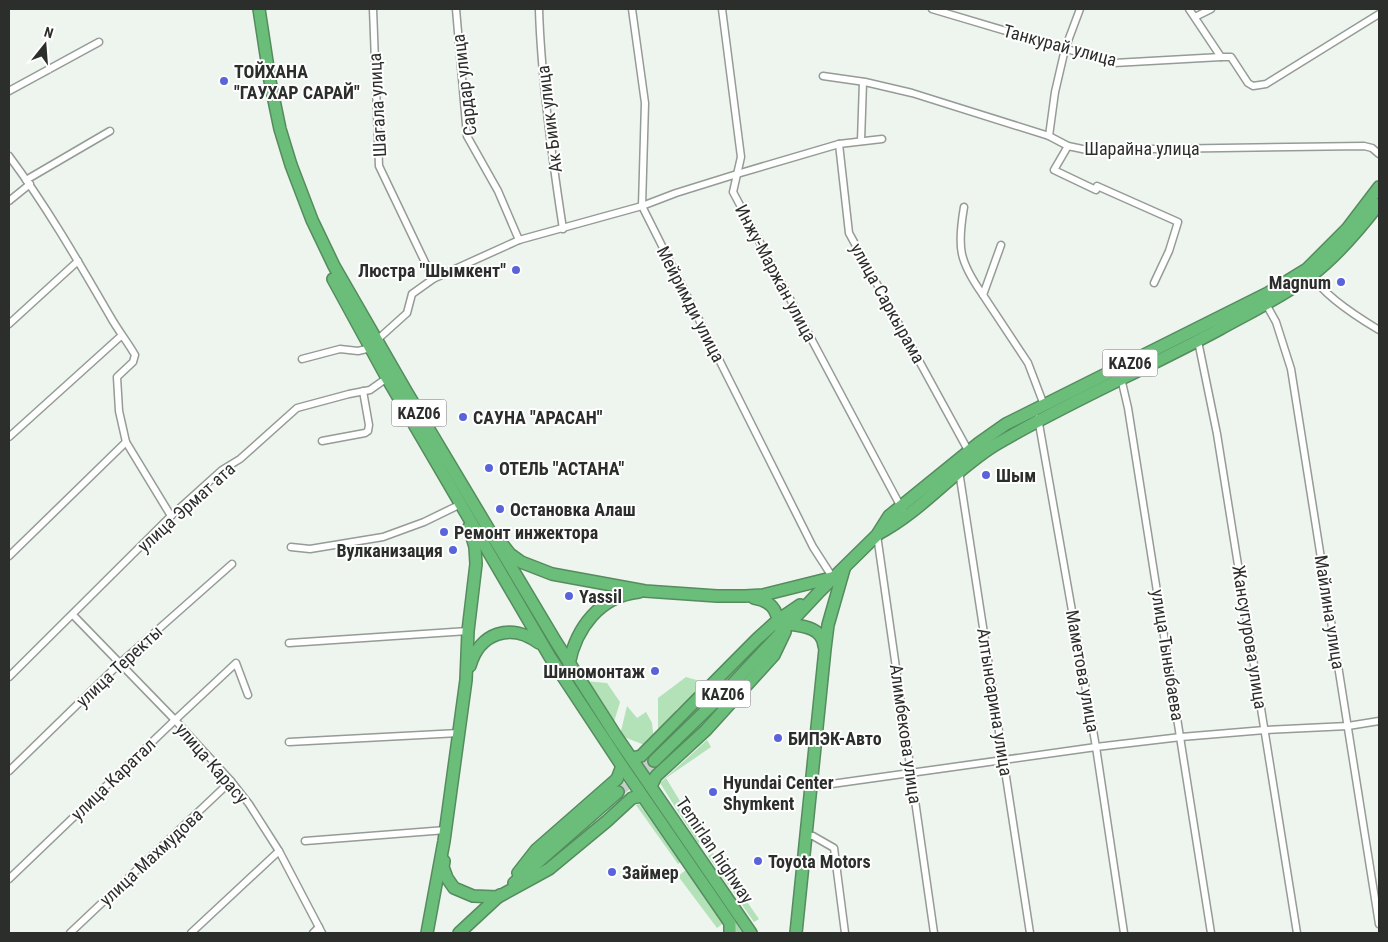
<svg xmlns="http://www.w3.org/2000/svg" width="1388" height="942" font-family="'Roboto Condensed',sans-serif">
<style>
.green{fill:#b3e1b8}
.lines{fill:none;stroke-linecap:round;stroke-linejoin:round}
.highway-tunnel{stroke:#c7cdc8;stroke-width:11;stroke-dasharray:11 5.5;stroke-linecap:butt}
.street-casing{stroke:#959b95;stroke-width:9}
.primary-casing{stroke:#558c5e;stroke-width:12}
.highway-casing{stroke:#558c5e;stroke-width:14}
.street{stroke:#fff;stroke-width:6}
.primary{stroke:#a6d8af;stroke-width:10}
.highway{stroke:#6bbe79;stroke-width:11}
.poi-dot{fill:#5963da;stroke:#fff;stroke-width:2}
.labels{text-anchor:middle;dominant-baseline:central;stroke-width:4;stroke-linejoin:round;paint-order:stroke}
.shield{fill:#fff;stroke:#6b6d6b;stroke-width:1}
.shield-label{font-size:16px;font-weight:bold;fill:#2c2e2c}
.street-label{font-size:18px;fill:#2c2e2c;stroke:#fff}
.poi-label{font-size:18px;font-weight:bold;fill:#2c2e2c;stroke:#fff;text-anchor:start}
</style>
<rect width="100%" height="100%" fill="#eef5ef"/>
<g class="green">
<path d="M686 677 714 685 694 695 676 710 675 719 658 737V698Z"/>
<path d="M584 681 607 683 620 702 614 722Z"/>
<path d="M627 706 637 718 646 712 652 723 654 742 647 746 624 737 621 731Z"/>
<path d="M707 740 711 747 666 778 703 839 698 843 660 783Z"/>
<path d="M639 804 681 862 678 864 636 805Z"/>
<path d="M713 853 759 919 754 922 708 856Z"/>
<path d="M686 870 725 922 717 928 678 876Z"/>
</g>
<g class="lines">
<path class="highway-tunnel" d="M618 792 654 761"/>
<g class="street-casing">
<g id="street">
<path d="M373 9 379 166 433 279"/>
<path d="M456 9 467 136 498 191 519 240"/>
<path d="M539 9C541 80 552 158 563 229"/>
<path d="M632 9 645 103 642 206 813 547 833 578"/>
<path d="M722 9 741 157 733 192 902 509"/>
<path d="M932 9 1114 63 1221 57"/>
<path d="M1189 9 1221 57H1231L1248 83 1253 86 1266 84 1379 14"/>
<path d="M1195 17 1211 9"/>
<path d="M823 76 865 82 912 93 1049 136 1068 146 1087 150 1364 146 1372 148 1379 154"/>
<path d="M9 91 99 42"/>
<path d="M1049 136 1055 92 1065 49 1080 9"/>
<path d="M861 141 863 82"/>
<path d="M839 144 849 233 969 452"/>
<path d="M1068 146 1054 170 1096 190 1097 186 1178 222 1169 251 1154 283"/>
<path d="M9 156C47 207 78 261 110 316 117 329 127 341 135 355L133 362 117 377 119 411 126 442 171 516"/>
<path d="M26 180 110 131"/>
<path d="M9 201 30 184"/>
<path d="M964 207C957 248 959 261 983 295L1001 245"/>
<path d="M1312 275C1323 295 1359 318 1379 330"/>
<path d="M983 295 1028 363 1044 405"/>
<path d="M1266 304 1276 322 1291 369 1379 924"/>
<path d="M9 324 78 261"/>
<path d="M377 340 407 313 412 294 433 279 519 240 642 206 676 193 737 174 839 144 882 139"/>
<path d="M1198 341 1217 434 1297 933"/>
<path d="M302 359 340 349 358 351 371 348"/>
<path d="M1121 378 1128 408 1211 933"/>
<path d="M1038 418 1096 747 1124 933"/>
<path d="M9 437 121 336"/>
<path d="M322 441 365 433 368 431 369 425 363 391"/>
<path d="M959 471 1030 933"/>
<path d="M877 535 934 933"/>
<path d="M291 547 310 549 383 537 424 522 461 504"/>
<path d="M9 556 126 442"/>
<path d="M73 615 175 720 231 781 249 804 279 851 322 933"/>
<path d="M289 643 468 631"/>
<path d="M9 677 171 516 222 470 240 459 297 408 349 394 370 390 387 378"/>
<path d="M289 742 459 733"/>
<path d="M9 771 119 664 232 564"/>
<path d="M810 787 1096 747 1181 737 1265 730 1348 726 1379 721"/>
<path d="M806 835 813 836 834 848 845 933"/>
<path d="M305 841 446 830"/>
<path d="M9 879 175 720 236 663 248 695"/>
<path d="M70 933 231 781"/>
<path d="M191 933 279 851"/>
<path d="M313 933 319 927"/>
</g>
</g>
<g class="primary-casing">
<path id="primary" d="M730 923 737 933"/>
</g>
<g class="highway-casing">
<g id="highway">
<path d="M259 9 270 81 280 129 291 165 312 220 334 266 406 391 556 642 616 736 751 933"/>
<path d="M333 279 387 378 550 657 622 766 730 923V933"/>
<path d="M878 534C922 511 953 471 995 445 1068 402 1146 369 1220 329 1251 312 1283 296 1312 275 1338 255 1359 230 1379 204"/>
<path d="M503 545 510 554 521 562 552 574 645 591 717 596H745L763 595 831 578"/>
<path d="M754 598C771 601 777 609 779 626"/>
<path d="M789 624C803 626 823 628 824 646"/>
<path d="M569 664C576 628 600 596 639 592"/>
<path d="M470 666C479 633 511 622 539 643"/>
<path d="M632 758 641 756 757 639 778 620 800 605"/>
<path d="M654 761 725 692 820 591 877 535 889 516 979 443 1006 424 1268 293 1307 269 1347 229 1379 187"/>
<path d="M651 786 656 776 706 730 774 655 785 632"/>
<path d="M444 861 443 867 447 878 454 888 473 896 498 897 549 869 607 821 632 798 642 796"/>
<path d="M518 873 536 850 617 779 622 766"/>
<path d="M514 883 618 792"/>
<path d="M427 933 444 841 466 680 468 631 476 564 475 547 469 527"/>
<path d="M459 933 500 895"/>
<path d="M796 933 825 649 828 625 844 569"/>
</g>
</g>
<use href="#street" class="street"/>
<use href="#primary" class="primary"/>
<use href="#highway" class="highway"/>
</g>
<g class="poi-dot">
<circle cx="224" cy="81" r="5"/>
<circle cx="516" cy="270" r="5"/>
<circle cx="1341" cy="282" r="5"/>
<circle cx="463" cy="417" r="5"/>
<circle cx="489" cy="468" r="5"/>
<circle cx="986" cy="475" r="5"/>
<circle cx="500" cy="509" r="5"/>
<circle cx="444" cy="532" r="5"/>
<circle cx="453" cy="550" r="5"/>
<circle cx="569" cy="596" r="5"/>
<circle cx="655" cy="671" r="5"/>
<circle cx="778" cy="738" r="5"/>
<circle cx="713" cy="792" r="5"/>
<circle cx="758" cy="861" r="5"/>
<circle cx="612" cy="872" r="5"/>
</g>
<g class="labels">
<g class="shield">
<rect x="1102.5" y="349.5" width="55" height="27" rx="4"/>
<rect x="391.5" y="399.5" width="55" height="27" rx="4"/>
<rect x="695.5" y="680.5" width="55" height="27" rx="4"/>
</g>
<g class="shield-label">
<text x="1130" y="363">KАZ06</text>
<text x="419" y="413">KАZ06</text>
<text x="723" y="694">KАZ06</text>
</g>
<g class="street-label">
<text transform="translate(1060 45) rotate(15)">Танкурай улица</text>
<text transform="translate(464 85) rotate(-97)">Сардар улица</text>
<text transform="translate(377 105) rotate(-93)">Шагала улица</text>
<text transform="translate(549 119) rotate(-97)">Ак Биик улица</text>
<text x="1142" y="148">Шарайна улица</text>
<text transform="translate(776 273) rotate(62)">Инжу-Маржан улица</text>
<text transform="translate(888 303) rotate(61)">улица Саркырама</text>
<text transform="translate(691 304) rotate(63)">Мейримди улица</text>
<text transform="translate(186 507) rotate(-42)">улица Эрмат ата</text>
<text transform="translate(1330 612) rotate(81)">Майлина улица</text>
<text transform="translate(1250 637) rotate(81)">Жансугурова улица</text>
<text transform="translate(1168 655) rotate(81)">улица Тыныбаева</text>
<text transform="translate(119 666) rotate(-43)">улица Теректы</text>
<text transform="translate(1083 671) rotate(80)">Маметова улица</text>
<text transform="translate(995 702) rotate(81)">Алтынсарина улица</text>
<text transform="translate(906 734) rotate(82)">Алимбекова улица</text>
<text transform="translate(212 763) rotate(49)">улица Карасу</text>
<text transform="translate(113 779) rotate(-44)">улица Каратал</text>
<text transform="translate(715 850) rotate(56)">Temirlan highway</text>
<text transform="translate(151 857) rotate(-43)">улица Махмудова</text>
</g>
<g class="poi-label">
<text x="234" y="71">ТОЙХАНА<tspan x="234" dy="21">"ГАУХАР САРАЙ"</tspan></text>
<text x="506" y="270" text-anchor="end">Люстра "Шымкент"</text>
<text x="1331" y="282" text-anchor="end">Magnum</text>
<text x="473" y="417">САУНА "АРАСАН"</text>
<text x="499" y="468">ОТЕЛЬ "АСТАНА"</text>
<text x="996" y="475">Шым</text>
<text x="510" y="509">Остановка Алаш</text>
<text x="454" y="532">Ремонт инжектора</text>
<text x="443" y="550" text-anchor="end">Вулканизация</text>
<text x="579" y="596">Yassil</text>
<text x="645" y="671" text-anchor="end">Шиномонтаж</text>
<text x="788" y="738">БИПЭК-Авто</text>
<text x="723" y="782">Hyundai Center<tspan x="723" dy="21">Shymkent</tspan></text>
<text x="768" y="861">Toyota Motors</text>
<text x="622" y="872">Займер</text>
</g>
</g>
<rect width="1388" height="942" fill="none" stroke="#2c2e2c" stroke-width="20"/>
<g transform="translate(45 45) rotate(17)" stroke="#ffffff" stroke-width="4" paint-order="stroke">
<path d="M0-4L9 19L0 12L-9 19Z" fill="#2c2e2c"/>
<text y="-8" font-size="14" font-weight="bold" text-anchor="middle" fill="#2c2e2c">N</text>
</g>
</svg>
